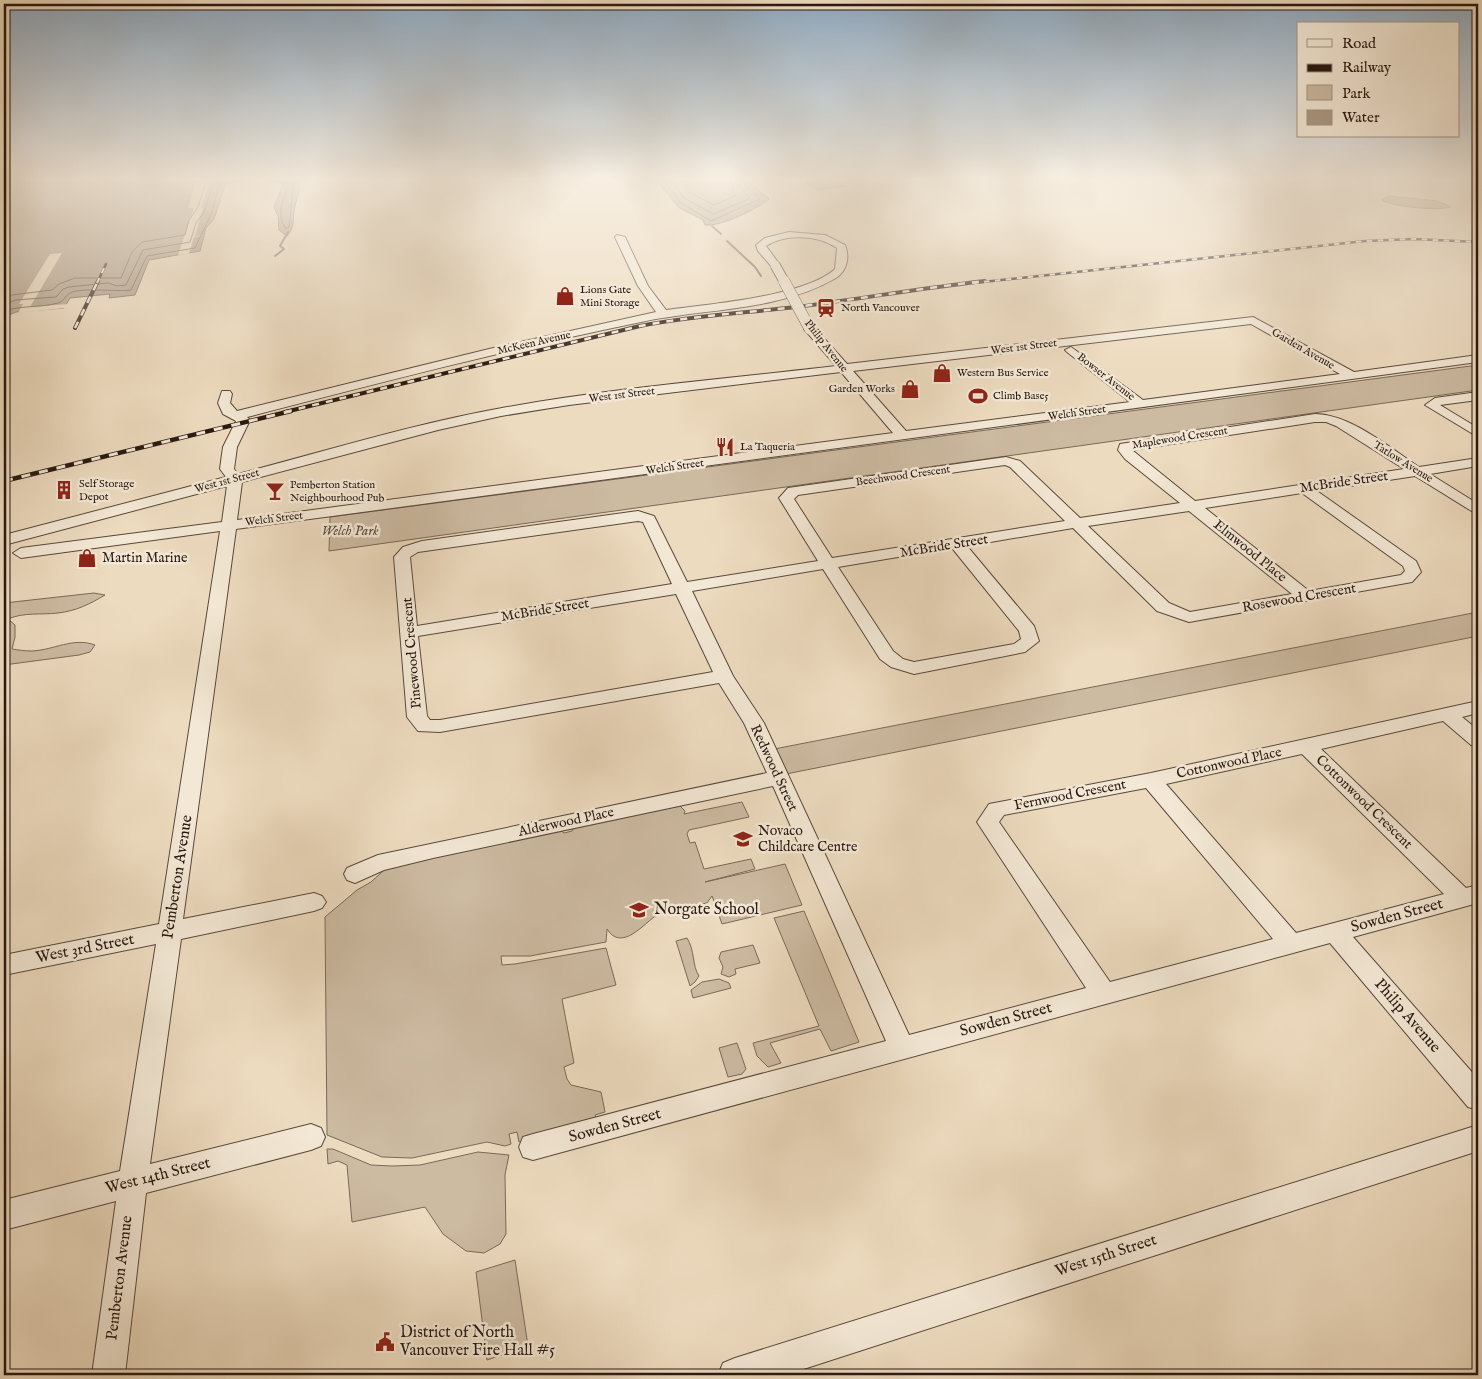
<svg xmlns="http://www.w3.org/2000/svg" width="1482" height="1379" font-family="'IM FELL English',serif">
<style>
.green{fill:#ccbaa1;stroke:#7a6959}
.water{fill:#aa9984;stroke:#766556}
.pier{fill:#eddbbf}
.lines{fill:none;stroke-linecap:round;stroke-linejoin:round}
.shore{stroke:#69584a;stroke-width:1}
.stream{stroke:#766556;stroke-width:2}
.minor-casing{stroke:#59493c;stroke-width:2}
.minor{fill:#f3e8d5;fill-rule:evenodd}
.rail-far2-casing{stroke:#281811;stroke-width:2.5}
.rail-far1-casing{stroke:#281811;stroke-width:4}
.rail-casing{stroke:#281811;stroke-width:4.5}
.rail-far2{stroke:#f3e8d5;stroke-width:2;stroke-dasharray:5.5;stroke-linecap:butt}
.rail-far1{stroke:#f3e8d5;stroke-width:2.5;stroke-dasharray:7;stroke-linecap:butt}
.rail{stroke:#f3e8d5;stroke-width:3;stroke-dasharray:9;stroke-linecap:butt}
.minor-bridge-far1-casing{stroke:#59493c;stroke-width:11;stroke-linecap:butt}
.minor-bridge-casing{stroke:#59493c;stroke-width:12;stroke-linecap:butt}
.minor-bridge-far1{stroke:#f3e8d5;stroke-width:9}
.minor-bridge{stroke:#f3e8d5;stroke-width:11}
.labels{text-anchor:middle;dominant-baseline:central;stroke-width:5;stroke-linejoin:round;paint-order:stroke}
.far-poi-label{font-size:11px;fill:#281811;stroke:#f3e8d5;text-anchor:start}
.far-street-label{font-size:11px;fill:#281811;stroke:#f3e8d5}
.street-label{font-size:14px;fill:#281811;stroke:#f3e8d5}
.park-label{font-size:14px;font-style:italic;fill:#59493c;stroke:#f3e8d5}
.poi-label{font-size:14px;fill:#281811;stroke:#f3e8d5;text-anchor:start}
.near-street-label{font-size:16px;fill:#281811;stroke:#f3e8d5}
.near-poi-label{font-size:16px;fill:#281811;stroke:#f3e8d5;text-anchor:start}
</style>
<rect width="100%" height="100%" fill="#eddbbf"/>
<filter id="stains"><feTurbulence type="fractalNoise" baseFrequency=".004" numOctaves="4"/><feColorMatrix values="0 0 0 0 .2 0 0 0 0 .09 0 0 0 0 .02 0 0 0 .5 -.17"/></filter>
<radialGradient id="worn" r=".72"><stop offset=".6" stop-color="#630" stop-opacity="0"/><stop offset="1" stop-color="#630" stop-opacity=".3"/></radialGradient>
<g class="green">
<path d="M1478 365V390L329 551 330 517Z"/>
<path d="M94 593 105 595C90 604 76 611 58 613 41 615 24 612 8 619L15 625V637L12 649C18 650 25 651 32 651 54 650 73 637 95 645L90 652 79 655 4 665V603Z"/>
<path d="M1478 612V636L781 775 769 750Z"/>
<path d="M742 802 749 817 689 830 687 834 690 843 695 842 704 869 751 859 755 869 705 882 785 864 802 905 722 924 712 896 707 903C694 906 668 909 657 915 645 922 622 953 607 929L606 942 530 956H501L502 965 515 964 606 948 616 985 562 999 574 1063 564 1067 567 1079 571 1085 601 1092 605 1112 595 1115 597 1121 519 1142 517 1132 509 1134 511 1144 505 1146 487 1142 412 1158 382 1157 327 1135 325 917 357 890 371 882 384 870 393 865 560 830 564 833 572 831 574 827 670 808 680 806 685 811 684 814Z"/>
<path d="M804 911 859 1042 831 1051 820 1029 770 1043 781 1063 768 1067 757 1056 753 1043 819 1026 774 918Z"/>
<path d="M687 938C695 950 692 966 699 976L695 982 690 986 676 941Z"/>
<path d="M753 945 760 963 735 969 736 974 729 977 721 974 723 967 719 958 721 952Z"/>
<path d="M719 979 729 983 731 988 693 998 691 990 702 982Z"/>
<path d="M737 1043 746 1069 742 1074 728 1077 719 1048Z"/>
<path d="M327 1149H333L371 1165 392 1166 420 1165 478 1152 509 1155 505 1175 506 1234 500 1244 484 1253 466 1251 443 1234 425 1207 352 1222 347 1165 338 1161 328 1164Z"/>
<path d="M515 1260 528 1346 487 1360 476 1272Z"/>
</g>
<g class="water">
<path d="M4 179H254L226 183 214 219 206 228 200 251 149 260 135 295 109 298 110 294 70 298 64 308 16 312 4 317Z"/>
<path d="M268 179H299C300 193 298 194 295 206 292 218 296 226 287 236L279 230 278 216 274 207 284 183Z"/>
<path d="M656 179H746L769 199C758 209 720 227 705 225L703 220 678 207Z"/>
<path d="M832 179 845 186 819 190 805 182Z"/>
<path d="M1388 196 1438 201 1451 207C1439 211 1393 207 1382 200Z"/>
</g>
<g class="pier">
<path d="M197 179H211L201 208H203L195 236 207 235 194 237 189 254 178 255 194 208H188Z"/>
<path d="M62 253 30 307 68 304 65 308 18 313 23 304H19L50 254Z"/>
</g>
<g class="lines">
<g class="shore">
<path d="M288 179C288 197 273 211 286 229L289 227 294 179"/>
<path d="M663 179 681 203 711 221 760 199 745 185 744 179"/>
<path d="M671 179 684 198 713 214 749 199 748 195 739 187 738 179"/>
<path d="M681 179 689 192 714 205 735 196 730 179"/>
<path d="M4 296 52 290 59 284 75 278H121L132 252 142 242 185 235 189 220 198 207 207 179"/>
<path d="M4 305 15 300 56 297 63 289 69 287 108 283 117 286 126 285 143 250 190 242 196 223 204 212 215 179"/>
<path d="M4 311C22 305 40 308 58 303 63 302 65 296 70 293 82 287 116 292 131 290L147 256 195 248 212 212 218 188 223 179"/>
</g>
<g class="stream">
<path d="M712 226 721 234"/>
<path d="M727 241 755 267 761 276"/>
<path d="M275 256 284 249 280 246 288 232"/>
</g>
<g class="minor-casing">
<g id="minor">
<path d="M789 232 825 235 845 245C850 257 847 271 836 278 778 312 704 308 641 322 509 349 378 383 247 417L250 420 237 447 234 469 238 474C326 451 413 424 502 408 612 388 725 379 836 366L804 329 810 326 814 327 847 364 1253 317 1354 372 1478 355V362L236 529 183 919 314 893 322 896 326 902 322 908 314 911 181 939 150 1164 311 1124 321 1128 325 1137 321 1146 311 1150 146 1193 125 1375H92L116 1201 4 1230V1200L120 1171 156 944 4 975V955L159 924 220 531 21 558 13 553 21 548 222 522 227 486 4 545V535L226 477 220 469 223 447 236 421 223 414 218 403 222 391H230L232 394 230 403 237 411 489 349 656 312 638 286 615 237 617 235 625 237 648 286 666 310C708 304 804 297 835 269L837 248C819 235 785 233 766 246L780 265 772 267 758 251 756 245 765 238ZM1251 324 1340 374 1143 400 1071 347 1065 350 1067 352 1130 402 906 431 853 371ZM841 372 893 433 237 520 242 482 438 430 501 416 569 405Z"/>
<path d="M1478 392V400L1440 405 1478 428V437L1425 405 1435 398Z"/>
<path d="M1315 414C1350 414 1390 448 1419 467L1478 458V466L1430 474 1478 504V515L1415 476 1317 491 1416 561 1421 572 1412 582 1189 622 1157 611 1073 528 967 546 1034 626 1039 641 1025 652 914 674 891 667 880 659 823 569 692 591 733 676 764 723 909 1035 1086 988 977 822 989 804 1151 773 1478 701V713L1462 717 1478 730V747L1471 745 1443 721 1321 749 1466 888 1478 885V903L1353 937 1478 1079V1110L1468 1107 1330 943 533 1160 523 1157 519 1147 523 1137 533 1134 886 1041 773 786 433 858 384 870 355 883 347 880 344 874 347 868 378 855 767 773 744 723 719 683 440 732 418 731 407 717 394 557 403 547 422 541 638 511 654 516 687 582 818 561 779 498 788 488 1006 457 1020 461 1080 518 1180 503 1125 459 1118 450 1120 444ZM1315 422H1326L1336 426 1404 469 1195 501 1132 450ZM1005 465 1010 467 1065 521 832 558 794 499 798 495ZM1302 493 1403 566 1405 571 1401 575 1309 591 1205 508ZM1189 511 1292 594 1190 612 1169 603 1088 526ZM638 521 643 522 672 584 417 626 410 557 418 552ZM952 548 1019 631 1021 639 1014 644 914 662 903 659 893 651 838 567ZM676 594 713 672 440 720H430L427 716 418 636ZM1302 754 1444 894 1296 933 1166 784ZM1146 788 1273 939 1110 982 999 822 1004 815Z"/>
<path d="M1478 1125V1151L785 1375H718L723 1363 735 1358Z"/>
</g>
</g>
<use href="#minor" class="minor"/>
<g class="rail-far2-casing">
<g id="rail-far2">
<path d="M97 283 106 264"/>
<path d="M973 283 1365 241 1414 239 1478 242"/>
</g>
</g>
<g class="rail-far1-casing">
<g id="rail-far1">
<path d="M75 328 98 281"/>
<path d="M285 412 640 326C692 316 744 313 796 307 859 299 922 288 985 281"/>
</g>
</g>
<g class="rail-casing">
<path id="rail" d="M4 481 291 411"/>
</g>
<use href="#rail-far2" class="rail-far2"/>
<use href="#rail-far1" class="rail-far1"/>
<use href="#rail" class="rail"/>
<g class="minor-bridge-far1-casing">
<path id="minor-bridge-far1" d="M775 265 785 283"/>
</g>
<g class="minor-bridge-casing">
<path id="minor-bridge" d="M784 281 810 329"/>
</g>
<use href="#minor-bridge-far1" class="minor-bridge-far1"/>
<use href="#minor-bridge" class="minor-bridge"/>
</g>
<linearGradient id="sky" x2="0" y2="1"><stop stop-color="#8fa9c0"/><stop offset="0.48" stop-color="#f7efe2"/><stop offset="1" stop-color="#f7efe2" stop-opacity="0"/></linearGradient>
<rect width="1482" height="372" fill="url(#sky)"/>
<defs>
<g id="shop-bare" transform="scale(1.5)"><path d="M-5-2.5h2.3a2.7 3.5 0 0 1 5.4 0H5L5.5 6h-11ZM-1.5-2.5h3a1.5 2.3 0 0 0-3 0Z" fill="#8f2418" stroke="#f3e8d5" stroke-width="2.5" paint-order="stroke"/></g>
<g id="station-bare" transform="scale(1.5)"><path d="M-3-6H3Q5-6 5-4V2Q5 4 3 4L4.5 6H3L1.5 4h-3L-3 6H-4.5L-3 4Q-5 4-5 2V-4Q-5-6-3-6ZM-3.5-4v3h7v-3ZM-3.5 1v1.5H-2V1ZM2 1v1.5H3.5V1Z" fill="#8f2418" stroke="#f3e8d5" stroke-width="2.5" paint-order="stroke"/></g>
<g id="stadium-bare" transform="scale(1.5)"><path d="M0-5a6.5 5 0 1 0 0 10a6.5 5 0 1 0 0-10ZM-3.5-1.8h7v3.6h-7Z" fill="#8f2418" stroke="#f3e8d5" stroke-width="2.5" paint-order="stroke"/></g>
<g id="restaurant-bare" transform="scale(1.5)"><path d="M-5-6h1v4h1v-4h1v4h1v-4h1v5L-1.5 .5V6h-2V.5L-5-1ZM5-6V6H3V1.5H1.5Q1.5-4 5-6Z" fill="#8f2418" stroke="#f3e8d5" stroke-width="2.5" paint-order="stroke"/></g>
<g id="building-bare" transform="scale(1.5)"><path d="M-4-6H4V6H1V3H-1V6H-4ZM-2.5-4.3h1.7v1.8h-1.7ZM.8-4.3h1.7v1.8H.8ZM-2.5-1h1.7V.8h-1.7ZM.8-1h1.7V.8H.8Z" fill="#8f2418" stroke="#f3e8d5" stroke-width="2.5" paint-order="stroke"/></g>
<g id="bar-bare" transform="scale(1.5)"><path d="M-6-5H6L.8 .8V4.5H3.5V6h-7V4.5H-.8V.8Z" fill="#8f2418" stroke="#f3e8d5" stroke-width="2.5" paint-order="stroke"/></g>
<g id="school-bare" transform="scale(1.5)"><path d="M0-5L7-2L0 1L-7-2ZM-4 1L0 2.5L4 1V4Q0 6-4 4Z" fill="#8f2418" stroke="#f3e8d5" stroke-width="2.5" paint-order="stroke"/></g>
<g id="civic-bare" transform="scale(1.5)"><path d="M-.6-6.5H3V-4.5H.6V-3L4-1V1h2V6H-6V1h2V-1L-.6-3ZM-1.2 2.5V6h2.4V2.5Z" fill="#8f2418" stroke="#f3e8d5" stroke-width="2.5" paint-order="stroke"/></g>
</defs>
<g fill-rule="evenodd">
<use href="#shop-bare" x="565" y="296"/>
<use href="#station-bare" x="826" y="308"/>
<use href="#shop-bare" x="942" y="373"/>
<use href="#shop-bare" x="910" y="389"/>
<use href="#stadium-bare" x="978" y="396"/>
<use href="#restaurant-bare" x="725" y="447"/>
<use href="#building-bare" x="64" y="490"/>
<use href="#bar-bare" x="275" y="491"/>
<use href="#shop-bare" x="87" y="558"/>
<use href="#school-bare" x="743" y="839"/>
<use href="#school-bare" x="639" y="910"/>
<use href="#civic-bare" x="385" y="1342"/>
</g>
<g class="labels">
<g class="far-poi-label">
<text x="580" y="290">Lions Gate<tspan x="580" dy="13">Mini Storage</tspan></text>
<text x="841" y="308">North Vancouver</text>
<text x="957" y="373">Western Bus Service</text>
<text x="895" y="389" text-anchor="end">Garden Works</text>
<text x="993" y="396">Climb Base5</text>
<text x="740" y="447">La Taqueria</text>
<text x="79" y="484">Self Storage<tspan x="79" dy="13">Depot</tspan></text>
<text x="290" y="485">Pemberton Station<tspan x="290" dy="13">Neighbourhood Pub</tspan></text>
</g>
<g class="far-street-label">
<text transform="translate(534 343) rotate(-13)">McKeen Avenue</text>
<text transform="translate(826 346) rotate(52)">Philip Avenue</text>
<text transform="translate(1024 347) rotate(-7)">West 1st Street</text>
<text transform="translate(1303 349) rotate(30)">Garden Avenue</text>
<text transform="translate(1106 377) rotate(38)">Bowser Avenue</text>
<text transform="translate(622 395) rotate(-7)">West 1st Street</text>
<text transform="translate(1077 413) rotate(-8)">Welch Street</text>
<text transform="translate(1180 438) rotate(-9)">Maplewood Crescent</text>
<text transform="translate(1403 462) rotate(32)">Tatlow Avenue</text>
<text transform="translate(675 467) rotate(-8)">Welch Street</text>
<text transform="translate(903 476) rotate(-8)">Beechwood Crescent</text>
<text transform="translate(227 481) rotate(-15)">West 1st Street</text>
<text transform="translate(274 519) rotate(-7)">Welch Street</text>
</g>
<g class="street-label">
<text transform="translate(1344 482) rotate(-8)">McBride Street</text>
<text transform="translate(944 546) rotate(-9)">McBride Street</text>
<text transform="translate(1250 551) rotate(39)">Elmwood Place</text>
<text transform="translate(1299 598) rotate(-10)">Rosewood Crescent</text>
<text transform="translate(545 610) rotate(-9)">McBride Street</text>
<text transform="translate(412 653) rotate(-95)">Pinewood Crescent</text>
<text transform="translate(1229 763) rotate(-12)">Cottonwood Place</text>
<text transform="translate(774 768) rotate(65)">Redwood Street</text>
<text transform="translate(1070 795) rotate(-11)">Fernwood Crescent</text>
<text transform="translate(1364 802) rotate(44)">Cottonwood Crescent</text>
<text transform="translate(566 822) rotate(-12)">Alderwood Place</text>
</g>
<g class="park-label">
<text x="350" y="531">Welch Park</text>
</g>
<g class="poi-label">
<text x="102" y="558">Martin Marine</text>
<text x="758" y="831">Novaco<tspan x="758" dy="16">Childcare Centre</tspan></text>
</g>
<g class="near-street-label">
<text transform="translate(178 877) rotate(-81)">Pemberton Avenue</text>
<text transform="translate(1397 916) rotate(-15)">Sowden Street</text>
<text transform="translate(85 949) rotate(-11)">West 3rd Street</text>
<text transform="translate(1407 1016) rotate(49)">Philip Avenue</text>
<text transform="translate(1006 1020) rotate(-15)">Sowden Street</text>
<text transform="translate(615 1126) rotate(-15)">Sowden Street</text>
<text transform="translate(158 1176) rotate(-14)">West 14th Street</text>
<text transform="translate(1106 1256) rotate(-18)">West 15th Street</text>
<text transform="translate(120 1278) rotate(-83)">Pemberton Avenue</text>
</g>
<g class="near-poi-label">
<text x="654" y="910">Norgate School</text>
<text x="400" y="1333">District of North<tspan x="400" dy="18">Vancouver Fire Hall #5</tspan></text>
</g>
</g>
<rect width="1482" height="1379" fill="none" stroke="#eddbbf" stroke-width="20"/>
<rect x="5" y="5" width="1472" height="1369" fill="none" stroke="#281811" stroke-width="2.5"/>
<rect x="10" y="10" width="1462" height="1359" fill="none" stroke="#281811"/>
<rect x="1297" y="22" width="162" height="115" fill="#f3e8d5" stroke="#a29587"/>
<rect x="1307" y="39" width="25" height="8" fill="#f3e8d5" stroke="#a29587"/>
<text x="1342" y="48" font-size="15" fill="#281811">Road</text>
<rect x="1307" y="64" width="25" height="8" fill="#281811" stroke="#a29587"/>
<text x="1342" y="72" font-size="15" fill="#281811">Railway</text>
<rect x="1307" y="85" width="25" height="15" fill="#ccbaa1" stroke="#a29587"/>
<text x="1342" y="98" font-size="15" fill="#281811">Park</text>
<rect x="1307" y="110" width="25" height="15" fill="#aa9984" stroke="#a29587"/>
<text x="1342" y="122" font-size="15" fill="#281811">Water</text>
<rect width="100%" height="100%" filter="url(#stains)"/>
<rect width="100%" height="100%" fill="url(#worn)"/>
</svg>
